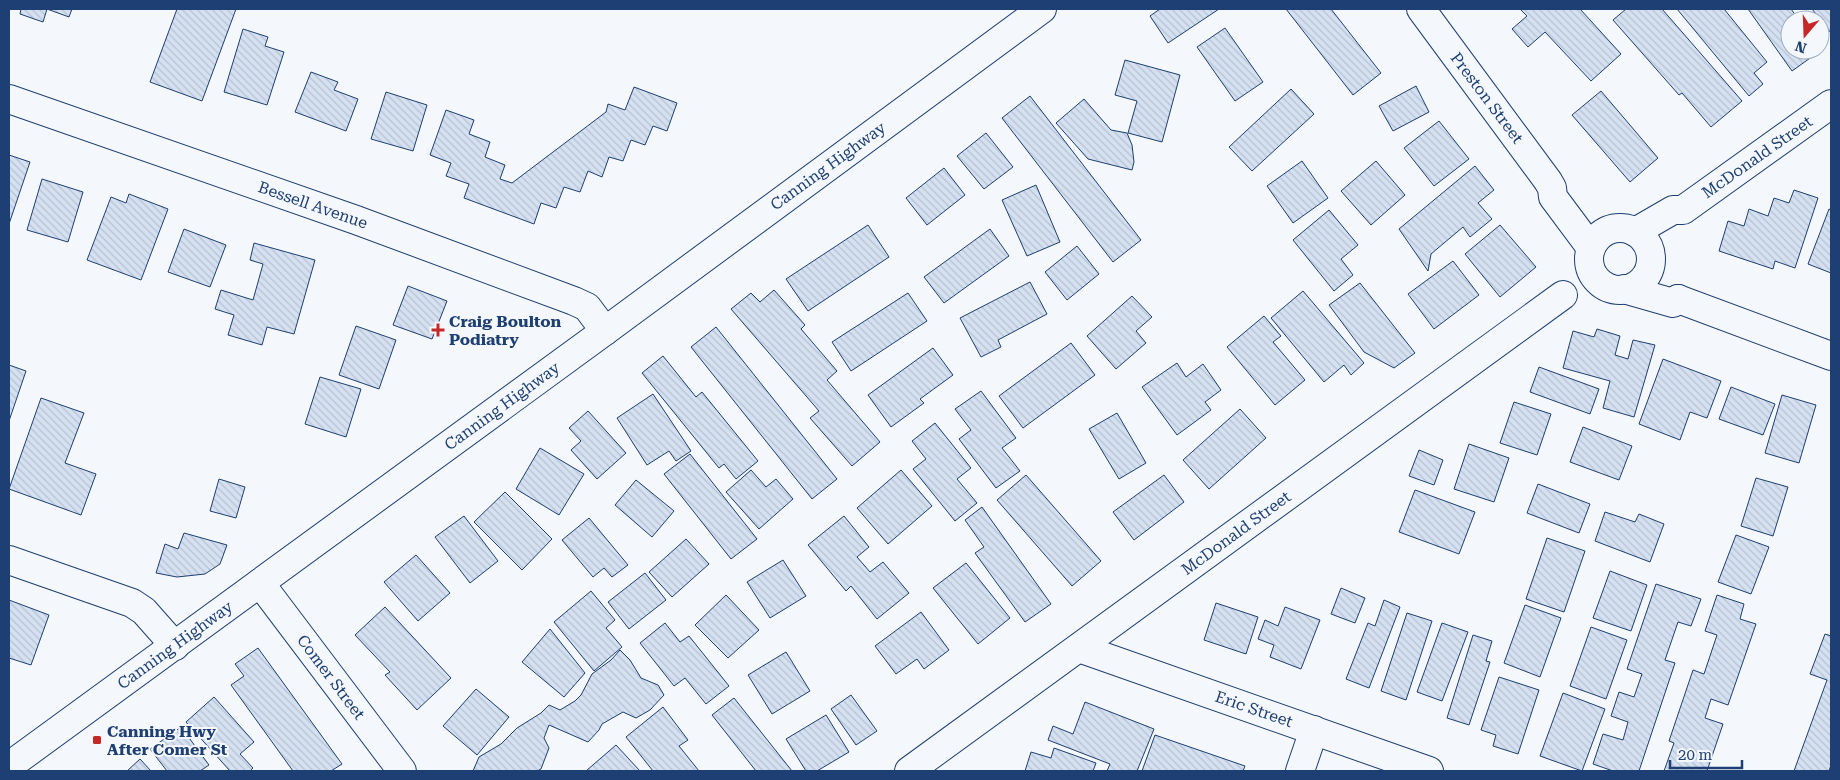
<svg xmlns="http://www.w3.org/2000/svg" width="1840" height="780" font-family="'Roboto Serif',serif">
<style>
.building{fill:url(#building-back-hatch);stroke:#1d3f73}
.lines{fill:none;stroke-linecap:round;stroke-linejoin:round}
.minor-casing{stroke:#1d3f73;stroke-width:30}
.highway-casing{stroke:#1d3f73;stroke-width:30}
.minor{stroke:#f4f7fb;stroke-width:28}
.highway{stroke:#f4f7fb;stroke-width:28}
.poi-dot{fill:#c62828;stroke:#f4f7fb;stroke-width:2}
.labels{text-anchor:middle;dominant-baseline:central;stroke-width:4;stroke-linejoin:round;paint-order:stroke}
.street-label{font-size:16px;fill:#1d3f73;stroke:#f4f7fb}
.poi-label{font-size:16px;font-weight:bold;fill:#1d3f73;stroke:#f4f7fb;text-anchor:start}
</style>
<defs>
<pattern id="building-back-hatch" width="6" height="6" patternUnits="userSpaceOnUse" patternTransform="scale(1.25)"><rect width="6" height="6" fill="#d5e0f0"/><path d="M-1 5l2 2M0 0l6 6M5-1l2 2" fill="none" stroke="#b6c1d1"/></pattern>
</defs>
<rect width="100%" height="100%" fill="#f4f7fb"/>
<g class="building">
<path d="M21 9H72L69 17 47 9 43 22 20 14Z"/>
<path d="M177 9H236L202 101 150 82Z"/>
<path d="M1160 9H1219L1168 43 1150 16Z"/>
<path d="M1286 9H1331L1381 73 1353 95Z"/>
<path d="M1520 9H1580L1621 54 1591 81 1545 32 1528 47 1512 29 1527 16Z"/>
<path d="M1626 9H1662L1742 101 1711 127 1682 93 1679 95 1613 20Z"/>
<path d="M1677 9H1724L1767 62 1754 73 1763 84 1749 96Z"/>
<path d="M1748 9H1791L1799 20H1790V50L1820 51 1792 71Z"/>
<path d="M1812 9H1831V33Z"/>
<path d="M1225 28 1263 82 1235 101 1197 47Z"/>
<path d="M243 29 268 37 265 46 284 52 267 105 224 92Z"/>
<path d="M1125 60 1180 75 1162 142 1128 133 1137 101 1115 95Z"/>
<path d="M311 72 338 82 334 90 358 99 346 131 295 112Z"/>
<path d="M1416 86 1429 112 1393 131 1379 106Z"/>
<path d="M634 87 677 103 667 131 653 126 645 145 631 140 623 161 609 157 602 177 588 171 580 192 564 187 556 208 541 203 534 224 464 198 469 184 446 176 451 163 430 155 446 110 474 120 469 134 490 142 485 157 505 165 500 179 512 183 606 112 608 104 625 110Z"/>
<path d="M1291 89 1314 114 1252 171 1229 147Z"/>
<path d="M1601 91 1658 158 1630 182 1572 115Z"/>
<path d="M386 92 427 105 413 151 371 139Z"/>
<path d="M1030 96 1141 240 1113 262 1002 118Z"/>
<path d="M1084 99 1111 130 1127 133 1132 145 1134 162 1132 170 1088 159 1056 123Z"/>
<path d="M1439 121 1469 159 1434 186 1404 148Z"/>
<path d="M986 133 1013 167 984 189 957 156Z"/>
<path d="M9 155 30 162 9 224Z"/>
<path d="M1302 161 1328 198 1293 223 1267 186Z"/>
<path d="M1376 161 1405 195 1371 225 1341 191Z"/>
<path d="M1475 166 1494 190 1478 203 1492 219 1470 237 1463 227 1431 254 1428 271 1399 229Z"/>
<path d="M944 168 965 195 927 225 906 198Z"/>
<path d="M42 179 83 192 68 242 27 230Z"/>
<path d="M1036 185 1060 242 1027 256 1002 200Z"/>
<path d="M1794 190 1818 198 1795 268 1775 261 1773 269 1719 251 1728 221 1744 226 1749 209 1768 216 1774 198 1789 203Z"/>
<path d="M129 194 168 209 141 280 87 260 111 197 126 203Z"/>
<path d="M1829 209 1831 210V273L1808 264Z"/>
<path d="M1329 210 1358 245 1341 259 1353 275 1334 291 1293 240Z"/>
<path d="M868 225 889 257 808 311 786 279Z"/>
<path d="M1500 225 1536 267 1500 297 1465 254Z"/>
<path d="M184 229 226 245 210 287 168 272Z"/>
<path d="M990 229 1009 256 944 303 924 277Z"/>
<path d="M254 243 315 260 294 334 267 327 262 345 228 335 234 315 215 309 221 290 253 300 263 264 250 260Z"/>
<path d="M1077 246 1099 274 1067 300 1045 272Z"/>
<path d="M1453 261 1479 295 1434 329 1408 294Z"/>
<path d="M1030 282 1047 314 998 340 1001 347 981 357 960 318Z"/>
<path d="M1360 283 1415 353 1394 368 1364 352 1329 305Z"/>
<path d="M408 286 447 301 432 339 393 325Z"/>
<path d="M774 290 805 325 801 329 837 371 827 380 880 442 852 466 810 418 819 411 731 309 751 293 760 302Z"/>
<path d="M1303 291 1364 363 1351 375 1344 365 1324 382 1271 318Z"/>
<path d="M908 293 927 321 851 371 832 342Z"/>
<path d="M1132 296 1152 317 1136 331 1146 343 1116 369 1087 336Z"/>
<path d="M1264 316 1281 336 1273 342 1305 380 1275 405 1227 347Z"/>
<path d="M356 326 396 340 379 389 339 375Z"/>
<path d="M716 327 837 479 812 499 691 347Z"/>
<path d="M1597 329 1620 336 1615 355 1628 359 1633 340 1655 345 1634 417 1603 408 1610 381 1563 368 1573 331 1594 337Z"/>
<path d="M1071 343 1095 375 1023 428 999 396Z"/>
<path d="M933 348 953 375 920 399 924 403 891 427 868 395Z"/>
<path d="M663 356 696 397 702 392 758 461 736 479 724 464 719 468 642 373Z"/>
<path d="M1663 359 1721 381 1707 418 1690 412 1680 440 1639 424Z"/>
<path d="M1177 363 1186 377 1203 364 1221 390 1205 402 1211 410 1177 435 1142 387Z"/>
<path d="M9 365 26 371 9 421Z"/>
<path d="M1539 367 1599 389 1590 414 1530 392Z"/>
<path d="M320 377 361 389 346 437 305 424Z"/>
<path d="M1731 387 1775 404 1763 435 1719 419Z"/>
<path d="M981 391 1016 438 1002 448 1020 471 996 488 959 439 971 430 955 409Z"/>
<path d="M653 394 691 451 676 461 669 451 647 465 617 418Z"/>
<path d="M1782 395 1816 405 1799 463 1765 453Z"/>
<path d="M41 398 84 413 65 463 96 474 81 515 9 489Z"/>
<path d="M1514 402 1551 414 1537 455 1500 443Z"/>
<path d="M1240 409 1266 438 1209 489 1183 460Z"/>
<path d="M588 411 626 453 597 479 571 450 581 441 569 428Z"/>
<path d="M1117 413 1146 463 1119 479 1089 429Z"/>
<path d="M935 423 971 468 957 479 977 503 955 521 913 469 926 459 912 441Z"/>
<path d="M1583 427 1632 446 1619 480 1570 462Z"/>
<path d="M1469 444 1509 458 1494 502 1454 489Z"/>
<path d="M540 448 584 474 559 515 516 489Z"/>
<path d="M1419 450 1443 460 1434 485 1409 476Z"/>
<path d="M690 454 757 539 731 559 664 474Z"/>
<path d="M751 470 766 487 776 479 793 499 759 529 726 492Z"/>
<path d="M901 470 932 506 888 544 857 508Z"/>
<path d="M1026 475 1101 561 1072 586 997 500Z"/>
<path d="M1164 475 1184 502 1134 540 1113 512Z"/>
<path d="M1756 478 1788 487 1773 536 1741 526Z"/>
<path d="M219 479 245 487 236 518 210 511Z"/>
<path d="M636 480 674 511 652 537 615 505Z"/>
<path d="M1538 484 1590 504 1579 533 1527 513Z"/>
<path d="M1415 490 1475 512 1459 554 1399 532Z"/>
<path d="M505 492 552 539 522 570 474 522Z"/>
<path d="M982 507 1051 604 1025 622 975 553 984 547 965 520Z"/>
<path d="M1605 512 1635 522 1639 514 1664 524 1650 562 1595 541Z"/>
<path d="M464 516 498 561 470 583 435 537Z"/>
<path d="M844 516 869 547 857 557 870 572 883 562 909 593 877 619 851 586 846 591 808 545Z"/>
<path d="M589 518 628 565 612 577 604 568 593 577 562 540Z"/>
<path d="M184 533 227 545 220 564 205 574 177 577 156 573 165 544 178 549Z"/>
<path d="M1736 535 1769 547 1751 594 1718 582Z"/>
<path d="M1547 538 1585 551 1564 612 1526 599Z"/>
<path d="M686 539 709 564 672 597 649 572Z"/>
<path d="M416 555 450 593 418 621 384 582Z"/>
<path d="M783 560 806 596 770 618 747 582Z"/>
<path d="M966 563 1010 618 978 644 933 588Z"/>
<path d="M1610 571 1647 585 1631 631 1593 618Z"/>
<path d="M645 573 666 600 629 629 608 602Z"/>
<path d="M1656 584 1701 599 1691 626 1678 622 1665 660 1675 663 1639 771H1613L1593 764 1603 734 1623 740 1628 722 1611 716 1619 692 1634 697 1642 674 1627 669Z"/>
<path d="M1341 588 1365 598 1355 623 1331 614Z"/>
<path d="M591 591 615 620 606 628 622 647 594 671 554 622Z"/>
<path d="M726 595 759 630 728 658 695 625Z"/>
<path d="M1717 595 1744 604 1740 619 1756 624 1728 705 1711 699 1705 718 1723 724 1707 771H1664L1674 743 1669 741 1693 670 1704 674 1717 635 1705 631Z"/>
<path d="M9 600 49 615 31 665 9 658Z"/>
<path d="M1384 600 1400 607 1369 688 1346 679 1368 623 1375 626Z"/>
<path d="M1216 603 1258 617 1246 654 1204 640Z"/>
<path d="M1525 605 1561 618 1540 677 1504 663Z"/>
<path d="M385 607 451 678 417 710 385 675 390 672 355 635Z"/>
<path d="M1285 607 1320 620 1301 669 1270 657 1274 645 1258 639 1265 620 1278 626Z"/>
<path d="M921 612 949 650 924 669 917 659 896 674 875 646Z"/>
<path d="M1407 613 1432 621 1406 700 1381 691Z"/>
<path d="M665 623 680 642 689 636 729 686 706 704 685 678 674 686 640 643Z"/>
<path d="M1442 623 1468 632 1442 701 1417 692Z"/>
<path d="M1591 627 1627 640 1606 699 1570 686Z"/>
<path d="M550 629 585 673 564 697 522 662Z"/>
<path d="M1825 634 1831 636V765L1829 771H1794L1827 680 1810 674Z"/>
<path d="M1473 635 1492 641 1486 661 1490 662 1469 725 1447 718Z"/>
<path d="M258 648 342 764 331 771H293L231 685 244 676 235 664Z"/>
<path d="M620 650 630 660 641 678 658 685 664 695 650 710 636 718 623 712 602 724 599 730 588 742 549 725 544 738 549 748 541 769 537 771H473L479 757 501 744 517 728 541 713 549 705 560 710 575 701 581 695 592 674 611 660Z"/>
<path d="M786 652 810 691 772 714 748 675Z"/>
<path d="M1499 677 1539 690 1518 754 1493 746 1496 735 1481 730Z"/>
<path d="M476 689 509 717 477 755 443 726Z"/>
<path d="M1563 693 1605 709 1582 771 1540 756Z"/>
<path d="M851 695 877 731 856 745 831 709Z"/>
<path d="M214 697 254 742 240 754 253 768 250 771H230L186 722Z"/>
<path d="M734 698 792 771H756L712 715Z"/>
<path d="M1085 702 1154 729 1137 771H1107L1110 764 1048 740 1053 726 1073 734Z"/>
<path d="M663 707 688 740 679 746 699 771H653L626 737Z"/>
<path d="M826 715 849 752 817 771H806L786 739Z"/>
<path d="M181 727 209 765 200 771H167L150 749Z"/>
<path d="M1155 735 1245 766 1243 771H1142Z"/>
<path d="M616 745 640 771H586Z"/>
<path d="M1054 748 1096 763 1093 771H1025L1031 752 1051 758Z"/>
<path d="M140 759 151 771H127Z"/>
</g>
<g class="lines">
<g class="minor-casing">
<g id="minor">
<path d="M1421 9 1548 181 1552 188 1553 197 1591 248"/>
<path d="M9 99 356 220 574 301 587 307 605 331"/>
<circle cx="1620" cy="259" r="31"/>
<path d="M1635 232 1673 210H1683L1831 104"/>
<path d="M1624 289 1673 303 1678 299"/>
<path d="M1678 299 1831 356"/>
<path d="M9 560 132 603 144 611 175 646"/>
<path d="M260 583 402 771"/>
<path d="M1079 648 1429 771"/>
<path d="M909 771 1563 295"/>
<path d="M1300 771 1314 730"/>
</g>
</g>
<g class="highway-casing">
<path id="highway" d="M9 766 605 331 1042 9"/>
</g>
<use href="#minor" class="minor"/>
<use href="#highway" class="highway"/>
</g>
<g class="poi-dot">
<path d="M435.5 322.5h5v5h5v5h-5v5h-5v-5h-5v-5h5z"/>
<rect x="92" y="735" width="10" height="10" rx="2.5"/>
</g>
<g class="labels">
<g class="street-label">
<text transform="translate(1487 98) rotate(53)">Preston Street</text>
<text transform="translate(1757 157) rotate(-35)">McDonald Street</text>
<text transform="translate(828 166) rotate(-36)">Canning Highway</text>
<text transform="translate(313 205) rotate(19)">Bessell Avenue</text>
<text transform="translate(502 406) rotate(-36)">Canning Highway</text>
<text transform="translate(1236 533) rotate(-36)">McDonald Street</text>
<text transform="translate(175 645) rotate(-36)">Canning Highway</text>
<text transform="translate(331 677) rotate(53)">Comer Street</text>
<text transform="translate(1254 709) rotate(19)">Eric Street</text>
</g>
<g class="poi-label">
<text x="449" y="321">Craig Boulton<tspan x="449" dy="18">Podiatry</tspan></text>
<text x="107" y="731">Canning Hwy<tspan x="107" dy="18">After Comer St</tspan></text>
</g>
</g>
<rect width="1840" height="780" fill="none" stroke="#1d3f73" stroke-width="20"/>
<g transform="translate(1805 35) rotate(199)"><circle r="24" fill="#f4f7fb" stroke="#9eadc5"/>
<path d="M0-4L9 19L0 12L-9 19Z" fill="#c62828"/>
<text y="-8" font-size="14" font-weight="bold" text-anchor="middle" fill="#1d3f73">N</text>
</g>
<path d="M1670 760v8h72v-8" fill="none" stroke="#1d3f73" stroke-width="2.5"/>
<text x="1678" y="760" font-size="15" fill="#1d3f73" stroke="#f4f7fb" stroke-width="4" paint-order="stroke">20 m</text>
</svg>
